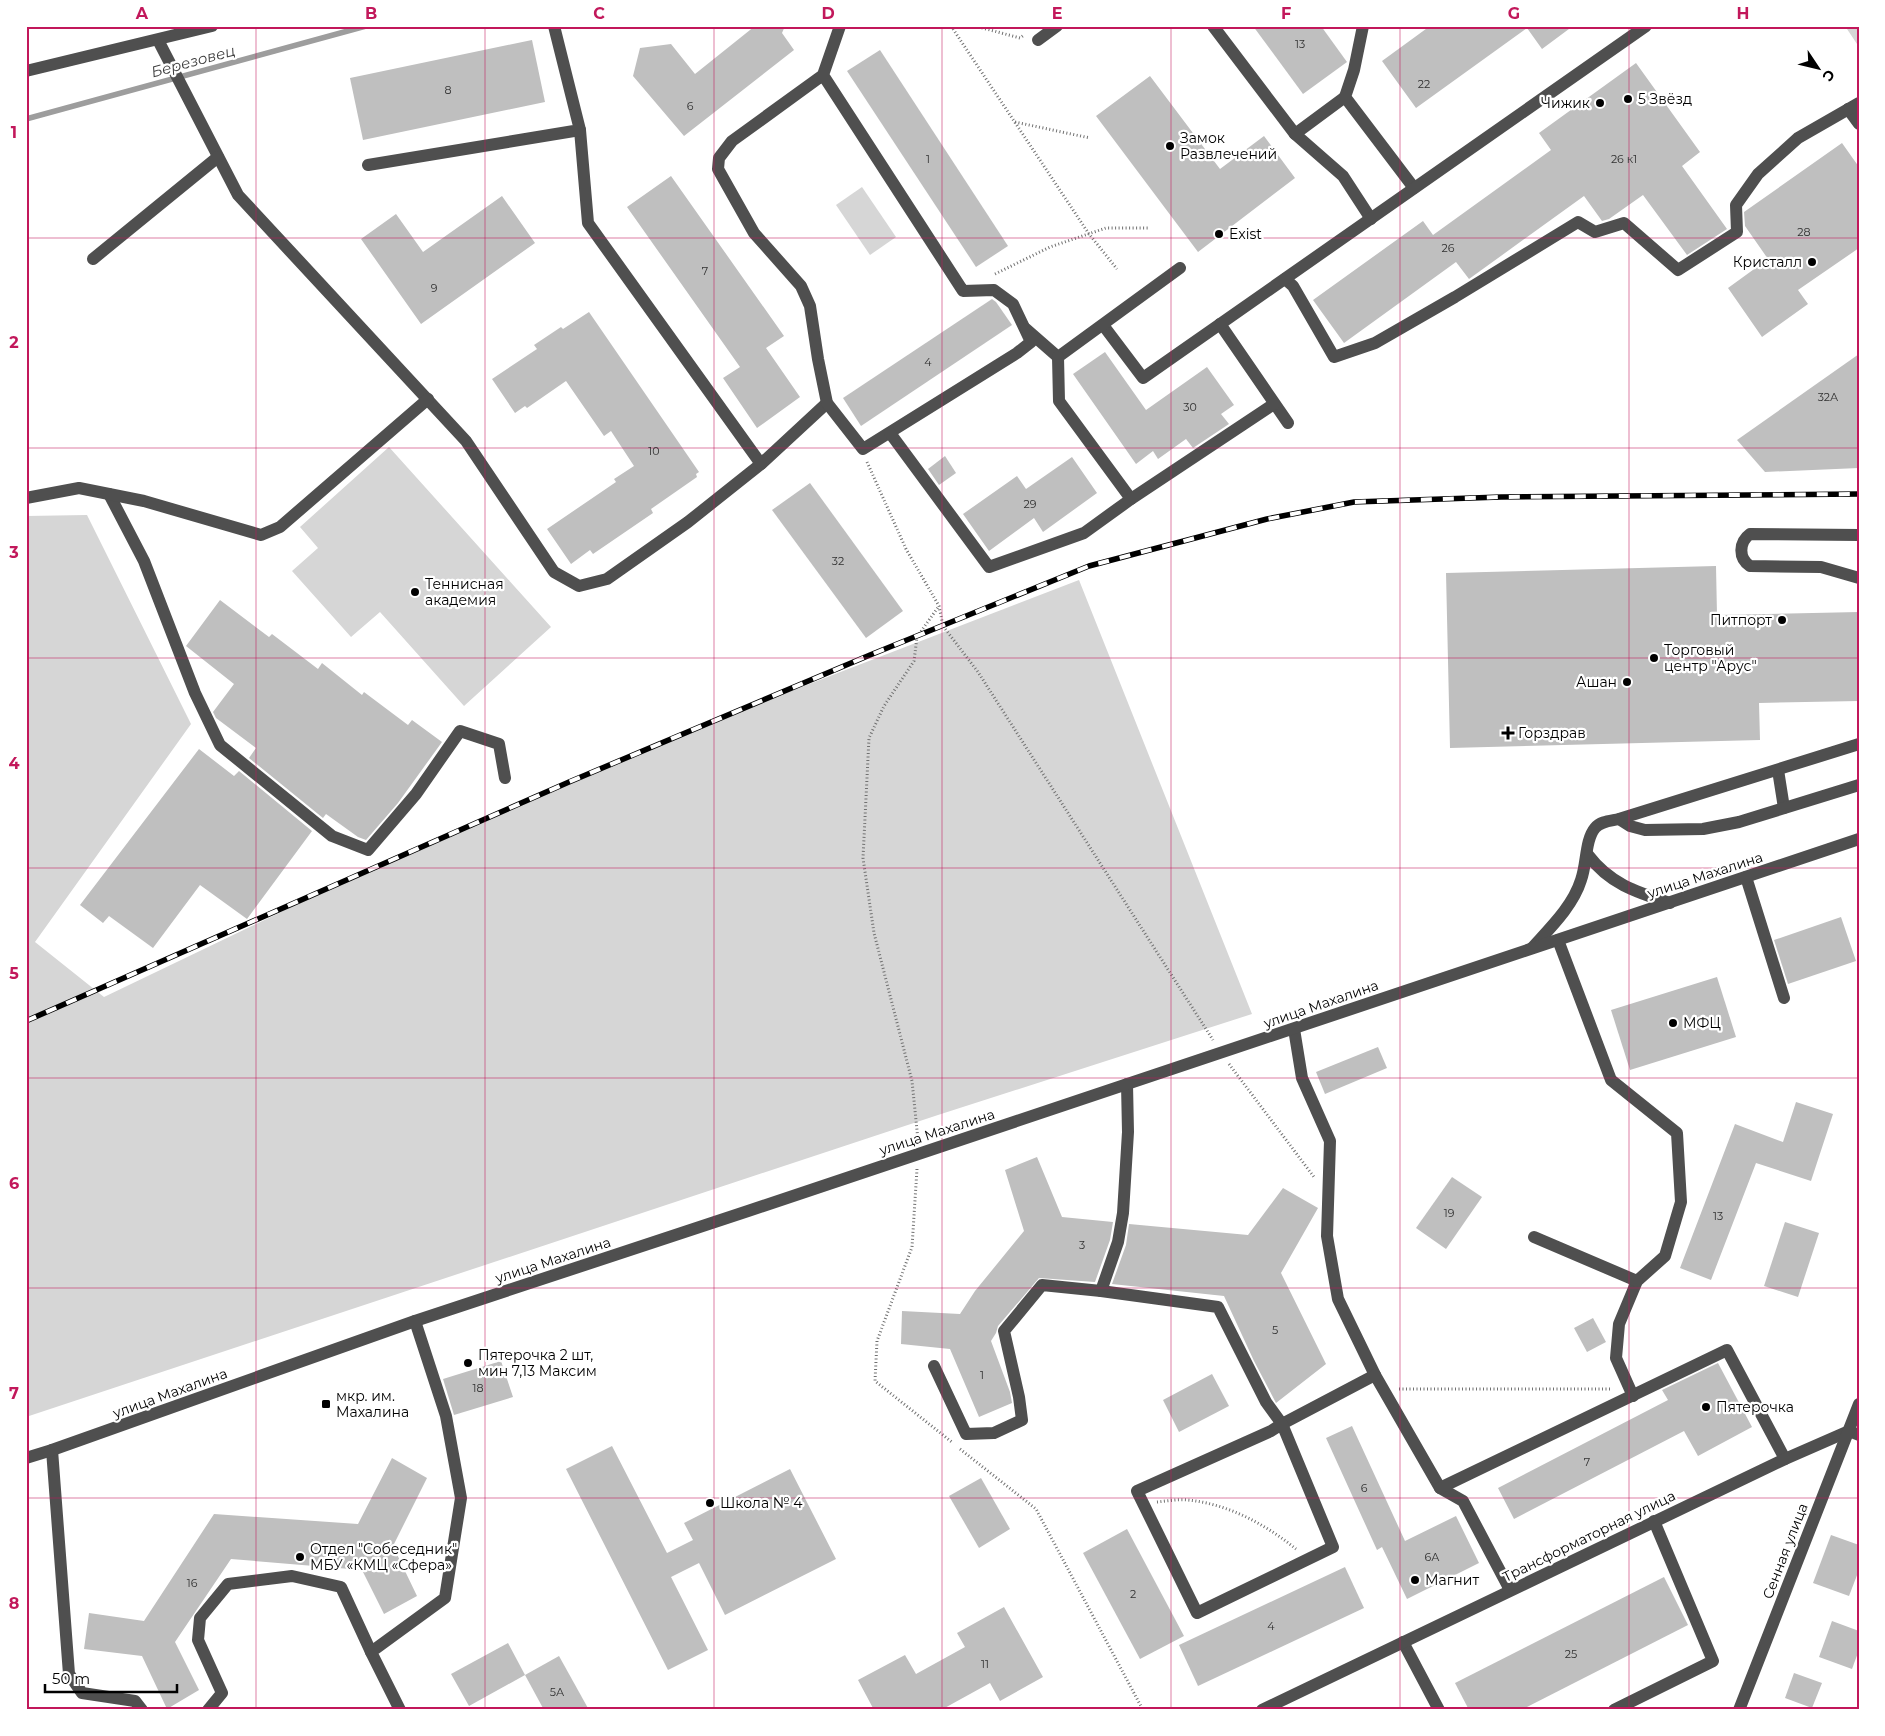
<svg xmlns="http://www.w3.org/2000/svg" width="1885" height="1736" font-family="Montserrat,sans-serif">
<style>
.green{fill:#d6d6d6}
.lines{fill:none;stroke-linecap:round;stroke-linejoin:round}
.stream{stroke:#9d9d9d;stroke-width:5.5}
.building{fill:#bfbfbf}
.path{stroke:#717171;stroke-width:3;stroke-dasharray:1 2.5;stroke-linecap:butt}
.minor{stroke:#4f4f4f;stroke-width:12}
.rail-casing{stroke:#000;stroke-width:5.5}
.rail{stroke:#fff;stroke-width:4;stroke-dasharray:11;stroke-linecap:butt}
.grid{fill:none;stroke:#c2185b;stroke-width:1;stroke-opacity:0.55}
.poi-dot{fill:#000;stroke:#fff;stroke-width:2}
.labels{text-anchor:middle;dominant-baseline:central;stroke-width:4.5;stroke-linejoin:round;paint-order:stroke}
.number-label{font-size:11px;fill:#303030}
.poi-label{font-size:14px;fill:#000;stroke:#fff;text-anchor:start}
.street-label{font-size:14px;fill:#000;stroke:#fff}
.water-label{font-size:15px;font-style:italic;fill:#3e3e3e;stroke:#fff}
.neatline{fill:none;stroke:#c2185b;stroke-width:2}
.grid-label{font-size:16px;text-anchor:middle;font-weight:bold;fill:#c2185b}
</style>
<rect width="100%" height="100%" fill="#fff"/>
<g class="green">
<path d="M1846 26H1859V47L1845 26Z"/>
<path d="M862 187 896 237 870 255 836 205Z"/>
<path d="M389 447 551 627 464 706 380 612 351 637 292 571 318 548 300 527Z"/>
<path d="M87 515 191 724 35 942 104 997 358 875 672 737 1079 580 1252 1014 938 1115 26 1417V516Z"/>
</g>
<g class="lines">
<path class="stream" d="M26 119 366 26"/>
</g>
<g class="building">
<path d="M755 26H785L782 33 794 50 684 136 633 76 640 48 671 44 695 74Z"/>
<path d="M1253 26H1321L1347 62 1303 94Z"/>
<path d="M1430 26H1573L1542 49 1527 28 1416 108 1382 61Z"/>
<path d="M532 40 545 102 363 140 350 78Z"/>
<path d="M880 50 1008 246 976 267 847 71Z"/>
<path d="M1636 63 1700 152 1682 166 1727 229 1687 255 1643 195 1609 219 1602 221 1584 196 1469 279 1456 262 1344 343 1313 300 1423 221 1433 235 1551 150 1539 133Z"/>
<path d="M1150 76 1220 169 1264 136 1295 178 1198 252 1096 116Z"/>
<path d="M1842 143 1859 167V248L1798 290 1808 304 1762 337 1728 288 1768 259 1745 226 1744 212Z"/>
<path d="M671 176 784 336 766 348 800 397 757 428 723 378 740 367 627 207Z"/>
<path d="M502 196 535 243 421 324 361 239 396 214 423 252Z"/>
<path d="M992 299 996 302 1012 325 861 426 843 398Z"/>
<path d="M589 312 699 472 696 474 697 477 651 509 653 513 593 554 590 550 571 564 547 529 616 482 614 479 634 466 611 431 604 436 566 381 527 408 525 406 515 413 492 379 537 349 534 345 561 327 563 329Z"/>
<path d="M1105 352 1146 410 1207 367 1234 405 1221 414 1229 424 1193 448 1186 439 1158 459 1153 451 1136 464 1073 374Z"/>
<path d="M1859 354V468L1765 472 1737 440Z"/>
<path d="M945 456 956 473 939 485 928 469Z"/>
<path d="M1072 457 1097 493 1043 532 1034 518 989 551 963 514 1017 476 1026 489Z"/>
<path d="M810 483 903 611 866 638 772 510Z"/>
<path d="M1716 566 1717 615 1859 612V701L1759 703 1760 740 1450 748 1446 573Z"/>
<path d="M220 600 269 637 272 634 318 669 322 663 362 695 364 692 408 725 412 720 442 742 398 803 366 840 358 837 326 814 323 818 249 758 256 748 216 718 213 712 234 684 186 646Z"/>
<path d="M199 749 234 776 239 771 312 831 247 919 200 885 153 948 109 916 103 923 80 905Z"/>
<path d="M1841 917 1856 961 1788 984 1774 940Z"/>
<path d="M1717 977 1736 1037 1630 1070 1611 1010Z"/>
<path d="M1378 1047 1387 1068 1325 1094 1316 1072Z"/>
<path d="M1796 1102 1833 1114 1811 1181 1756 1163 1711 1280 1680 1268 1735 1124 1783 1142Z"/>
<path d="M1037 1157 1062 1217 1113 1222 1110 1240 1095 1282 1039 1278 998 1326 996 1333 991 1341 1010 1392 1012 1403 979 1417 950 1349 901 1344 902 1311 960 1314 975 1291 1024 1231 1005 1170Z"/>
<path d="M1452 1177 1482 1197 1446 1249 1416 1228Z"/>
<path d="M1283 1188 1318 1208 1281 1273 1326 1364 1276 1403 1254 1361 1224 1296 1112 1284 1126 1245 1129 1224 1248 1235Z"/>
<path d="M1785 1222 1819 1233 1798 1297 1764 1286Z"/>
<path d="M1593 1318 1606 1342 1587 1352 1574 1328Z"/>
<path d="M501 1361 513 1397 454 1415 443 1379Z"/>
<path d="M1718 1363 1752 1427 1698 1456 1684 1431 1514 1519 1498 1488 1668 1400 1662 1390Z"/>
<path d="M1212 1374 1229 1406 1179 1432 1163 1400Z"/>
<path d="M1352 1426 1405 1541 1456 1516 1479 1563 1407 1599 1382 1547 1377 1550 1326 1438Z"/>
<path d="M612 1446 667 1553 693 1540 684 1523 790 1469 836 1559 725 1615 699 1563 671 1577 708 1650 668 1670 566 1469Z"/>
<path d="M392 1458 427 1478 393 1546 417 1596 384 1614 362 1570 231 1559 175 1642 199 1690 167 1709 142 1656 84 1649 89 1613 144 1621 214 1514 358 1524Z"/>
<path d="M981 1478 1010 1529 979 1548 949 1496Z"/>
<path d="M1127 1529 1184 1636 1140 1659 1083 1553Z"/>
<path d="M1831 1535 1859 1545V1570L1849 1596 1813 1583Z"/>
<path d="M1345 1567 1364 1608 1198 1686 1179 1645Z"/>
<path d="M1664 1577 1688 1625 1521 1710H1469L1455 1683Z"/>
<path d="M1004 1607 1043 1677 1000 1701 990 1683 941 1710H874L858 1680 905 1655 916 1674 965 1647 957 1633Z"/>
<path d="M1832 1621 1859 1631V1650L1852 1669 1819 1657Z"/>
<path d="M508 1643 525 1675 469 1706 451 1674Z"/>
<path d="M559 1656 589 1710H544L525 1675Z"/>
<path d="M1794 1673 1822 1683 1812 1708 1785 1698Z"/>
</g>
<g class="lines">
<g class="path">
<path d="M951 26 1089 234 1117 269"/>
<path d="M975 26 1020 38 1024 35"/>
<path d="M1015 122 1090 138"/>
<path d="M995 274 1050 247 1106 228H1149"/>
<path d="M867 462 906 549 939 606 943 626 978 672 1213 1040"/>
<path d="M1229 1064 1314 1177"/>
<path d="M918 1140 912 1081 874 933 863 858 869 738 884 706 914 661 917 637 939 606"/>
<path d="M917 1169 912 1247 877 1341 875 1381 953 1443"/>
<path d="M1399 1389H1610"/>
<path d="M960 1449 1036 1509 1143 1710"/>
<path d="M1157 1502C1167 1501 1178 1499 1188 1500 1228 1504 1265 1524 1296 1549"/>
</g>
<g class="minor">
<path d="M1213 26 1295 134 1345 97"/>
<path d="M1363 26 1354 70 1345 97 1414 188"/>
<path d="M158 40 238 195 466 441 554 572 579 586 607 579 688 522 761 464 827 403"/>
<path d="M1038 40 1057 26"/>
<path d="M26 71 212 26"/>
<path d="M823 75 963 291 994 290 1013 304 1031 342 1017 353 863 449 827 403 818 359 810 306 801 286 754 233 718 169 719 158 732 141 823 75 840 26"/>
<path d="M1848 109 1859 124"/>
<path d="M580 130 588 223 761 464"/>
<path d="M1295 134 1343 176 1371 219"/>
<path d="M368 165 580 130 554 26"/>
<path d="M93 259 218 157"/>
<path d="M1285 279 1293 286 1334 357 1375 343 1455 297 1578 222 1595 232 1624 223 1678 270 1737 232 1736 205 1758 174 1798 138 1859 103"/>
<path d="M1220 324 1288 423"/>
<path d="M1103 325 1143 378 1646 26"/>
<path d="M1026 329 1058 357 1180 268"/>
<path d="M1058 357 1059 401 1131 499"/>
<path d="M890 433 989 567 1084 533 1131 499 1274 404"/>
<path d="M109 494 144 561 195 693 220 745 332 836 368 850 416 794 460 731 499 744 505 778"/>
<path d="M26 498 79 488 144 501 261 535 280 527 428 399"/>
<path d="M1859 535 1750 534C1739 542 1738 558 1750 566L1821 567 1859 578"/>
<path d="M1778 770 1784 808"/>
<path d="M1619 819 1630 826 1645 830 1703 829 1739 822 1859 785"/>
<path d="M1588 855C1610 884 1636 892 1670 903"/>
<path d="M1746 877 1784 998"/>
<path d="M1558 940 1611 1080 1677 1133 1681 1202 1665 1256 1637 1281 1619 1324 1616 1358 1633 1396"/>
<path d="M1532 948C1550 928 1573 906 1581 880 1587 864 1585 840 1595 828 1601 821 1610 821 1619 819L1859 744"/>
<path d="M1534 1237 1637 1281"/>
<path d="M1101 1291 1218 1307 1266 1402 1282 1424 1375 1375 1338 1299 1327 1236 1330 1141 1302 1078 1294 1029"/>
<path d="M934 1366 966 1434 994 1433 1022 1420 1019 1397 1004 1331 1042 1285 1101 1291 1118 1242 1123 1213 1128 1132 1127 1084"/>
<path d="M1375 1375 1440 1488 1463 1501 1510 1590"/>
<path d="M1282 1424 1333 1547 1197 1613 1137 1491 1271 1431Z"/>
<path d="M52 1450 69 1674 82 1693 135 1701 142 1710"/>
<path d="M26 1458 52 1450 415 1321 748 1211 1859 839"/>
<path d="M1440 1488 1727 1350 1785 1459"/>
<path d="M1403 1642 1439 1710"/>
<path d="M208 1710 222 1693 198 1640 200 1618 228 1584 292 1576 341 1587 371 1652"/>
<path d="M400 1710 371 1652 445 1598 461 1498 446 1416 415 1321"/>
<path d="M1262 1710 1785 1459 1849 1431 1859 1435"/>
<path d="M1614 1710 1713 1661 1654 1521"/>
<path d="M1739 1710 1859 1404"/>
</g>
<g class="rail-casing">
<path id="rail" d="M26 1021 569 782 870 655 1089 566 1267 519 1354 502 1501 497 1859 494"/>
</g>
<use href="#rail" class="rail"/>
</g>
<path class="grid" d="M256 26V1710M485 26V1710M714 26V1710M942 26V1710M1171 26V1710M1400 26V1710M1629 26V1710M26 238H1859M26 448H1859M26 658H1859M26 868H1859M26 1078H1859M26 1288H1859M26 1498H1859"/>
<g class="poi-dot">
<circle cx="1628" cy="99" r="5"/>
<circle cx="1600" cy="103" r="5"/>
<circle cx="1170" cy="146" r="5"/>
<circle cx="1219" cy="234" r="5"/>
<circle cx="1812" cy="262" r="5"/>
<circle cx="415" cy="592" r="5"/>
<circle cx="1782" cy="620" r="5"/>
<circle cx="1654" cy="658" r="5"/>
<circle cx="1627" cy="682" r="5"/>
<path d="M1505.5 725.5h5v5h5v5h-5v5h-5v-5h-5v-5h5z"/>
<circle cx="1673" cy="1023" r="5"/>
<circle cx="468" cy="1363" r="5"/>
<rect x="321" y="1399" width="10" height="10" rx="2.5"/>
<circle cx="1706" cy="1407" r="5"/>
<circle cx="710" cy="1503" r="5"/>
<circle cx="300" cy="1557" r="5"/>
<circle cx="1415" cy="1580" r="5"/>
</g>
<g class="labels">
<g class="number-label">
<text x="1300" y="44">13</text>
<text x="1424" y="84">22</text>
<text x="448" y="90">8</text>
<text x="690" y="106">6</text>
<text x="928" y="159">1</text>
<text x="1624" y="159">26 к1</text>
<text x="1804" y="232">28</text>
<text x="1448" y="248">26</text>
<text x="705" y="271">7</text>
<text x="434" y="288">9</text>
<text x="928" y="362">4</text>
<text x="1828" y="397">32А</text>
<text x="1190" y="407">30</text>
<text x="654" y="451">10</text>
<text x="1030" y="504">29</text>
<text x="838" y="561">32</text>
<text x="1449" y="1213">19</text>
<text x="1718" y="1216">13</text>
<text x="1082" y="1245">3</text>
<text x="1275" y="1330">5</text>
<text x="982" y="1375">1</text>
<text x="478" y="1388">18</text>
<text x="1587" y="1462">7</text>
<text x="1364" y="1488">6</text>
<text x="1432" y="1557">6А</text>
<text x="192" y="1583">16</text>
<text x="1133" y="1594">2</text>
<text x="1271" y="1626">4</text>
<text x="1571" y="1654">25</text>
<text x="985" y="1664">11</text>
<text x="557" y="1692">5А</text>
</g>
<g class="poi-label">
<text x="1638" y="99">5 Звёзд</text>
<text x="1590" y="103" text-anchor="end">Чижик</text>
<text x="1180" y="138">Замок<tspan x="1180" dy="16">Развлечений</tspan></text>
<text x="1229" y="234">Exist</text>
<text x="1802" y="262" text-anchor="end">Кристалл</text>
<text x="425" y="584">Теннисная<tspan x="425" dy="16">академия</tspan></text>
<text x="1772" y="620" text-anchor="end">Питпорт</text>
<text x="1664" y="650">Торговый<tspan x="1664" dy="16">центр "Арус"</tspan></text>
<text x="1617" y="682" text-anchor="end">Ашан</text>
<text x="1518" y="733">Горздрав</text>
<text x="1683" y="1023">МФЦ</text>
<text x="478" y="1355">Пятерочка 2 шт,<tspan x="478" dy="16">мин 7,13 Максим</tspan></text>
<text x="336" y="1396">мкр. им.<tspan x="336" dy="16">Махалина</tspan></text>
<text x="1716" y="1407">Пятерочка</text>
<text x="720" y="1503">Школа № 4</text>
<text x="310" y="1549">Отдел "Собеседник"<tspan x="310" dy="16">МБУ «КМЦ «Сфера»</tspan></text>
<text x="1425" y="1580">Магнит</text>
</g>
<g class="street-label">
<text transform="translate(1705 875) rotate(-18)">улица Махалина</text>
<text transform="translate(1321 1004) rotate(-19)">улица Махалина</text>
<text transform="translate(937 1132) rotate(-18)">улица Махалина</text>
<text transform="translate(553 1260) rotate(-18)">улица Махалина</text>
<text transform="translate(170 1393) rotate(-20)">улица Махалина</text>
<text transform="translate(1589 1536) rotate(-26)">Трансформаторная улица</text>
<text transform="translate(1785 1551) rotate(-69)">Сенная улица</text>
</g>
<g class="water-label">
<text transform="translate(193 61) rotate(-15)">Березовец</text>
</g>
</g>
<rect width="1885" height="1736" fill="none" stroke="#ffffff" stroke-width="55"/>
<g transform="translate(1818 68) rotate(125)" stroke="#ffffff" stroke-width="4" paint-order="stroke">
<path d="M0-4L9 19L0 12L-9 19Z" fill="#000000"/>
<text y="-8" font-size="14" font-weight="bold" text-anchor="middle" fill="#000000">С</text>
</g>
<path d="M45 1684v8h132v-8" fill="none" stroke="#000000" stroke-width="2.5"/>
<text x="52" y="1684" font-size="15" fill="#000000" stroke="#ffffff" stroke-width="4" paint-order="stroke">50 m</text>
<rect x="28" y="28" width="1830" height="1680" class="neatline"/>
<g class="grid-label">
<text x="142" y="19">A</text>
<text x="371" y="19">B</text>
<text x="599" y="19">C</text>
<text x="828" y="19">D</text>
<text x="1057" y="19">E</text>
<text x="1286" y="19">F</text>
<text x="1514" y="19">G</text>
<text x="1743" y="19">H</text>
<text x="14" y="138">1</text>
<text x="14" y="348">2</text>
<text x="14" y="558">3</text>
<text x="14" y="769">4</text>
<text x="14" y="979">5</text>
<text x="14" y="1189">6</text>
<text x="14" y="1399">7</text>
<text x="14" y="1609">8</text>
</g>
</svg>
